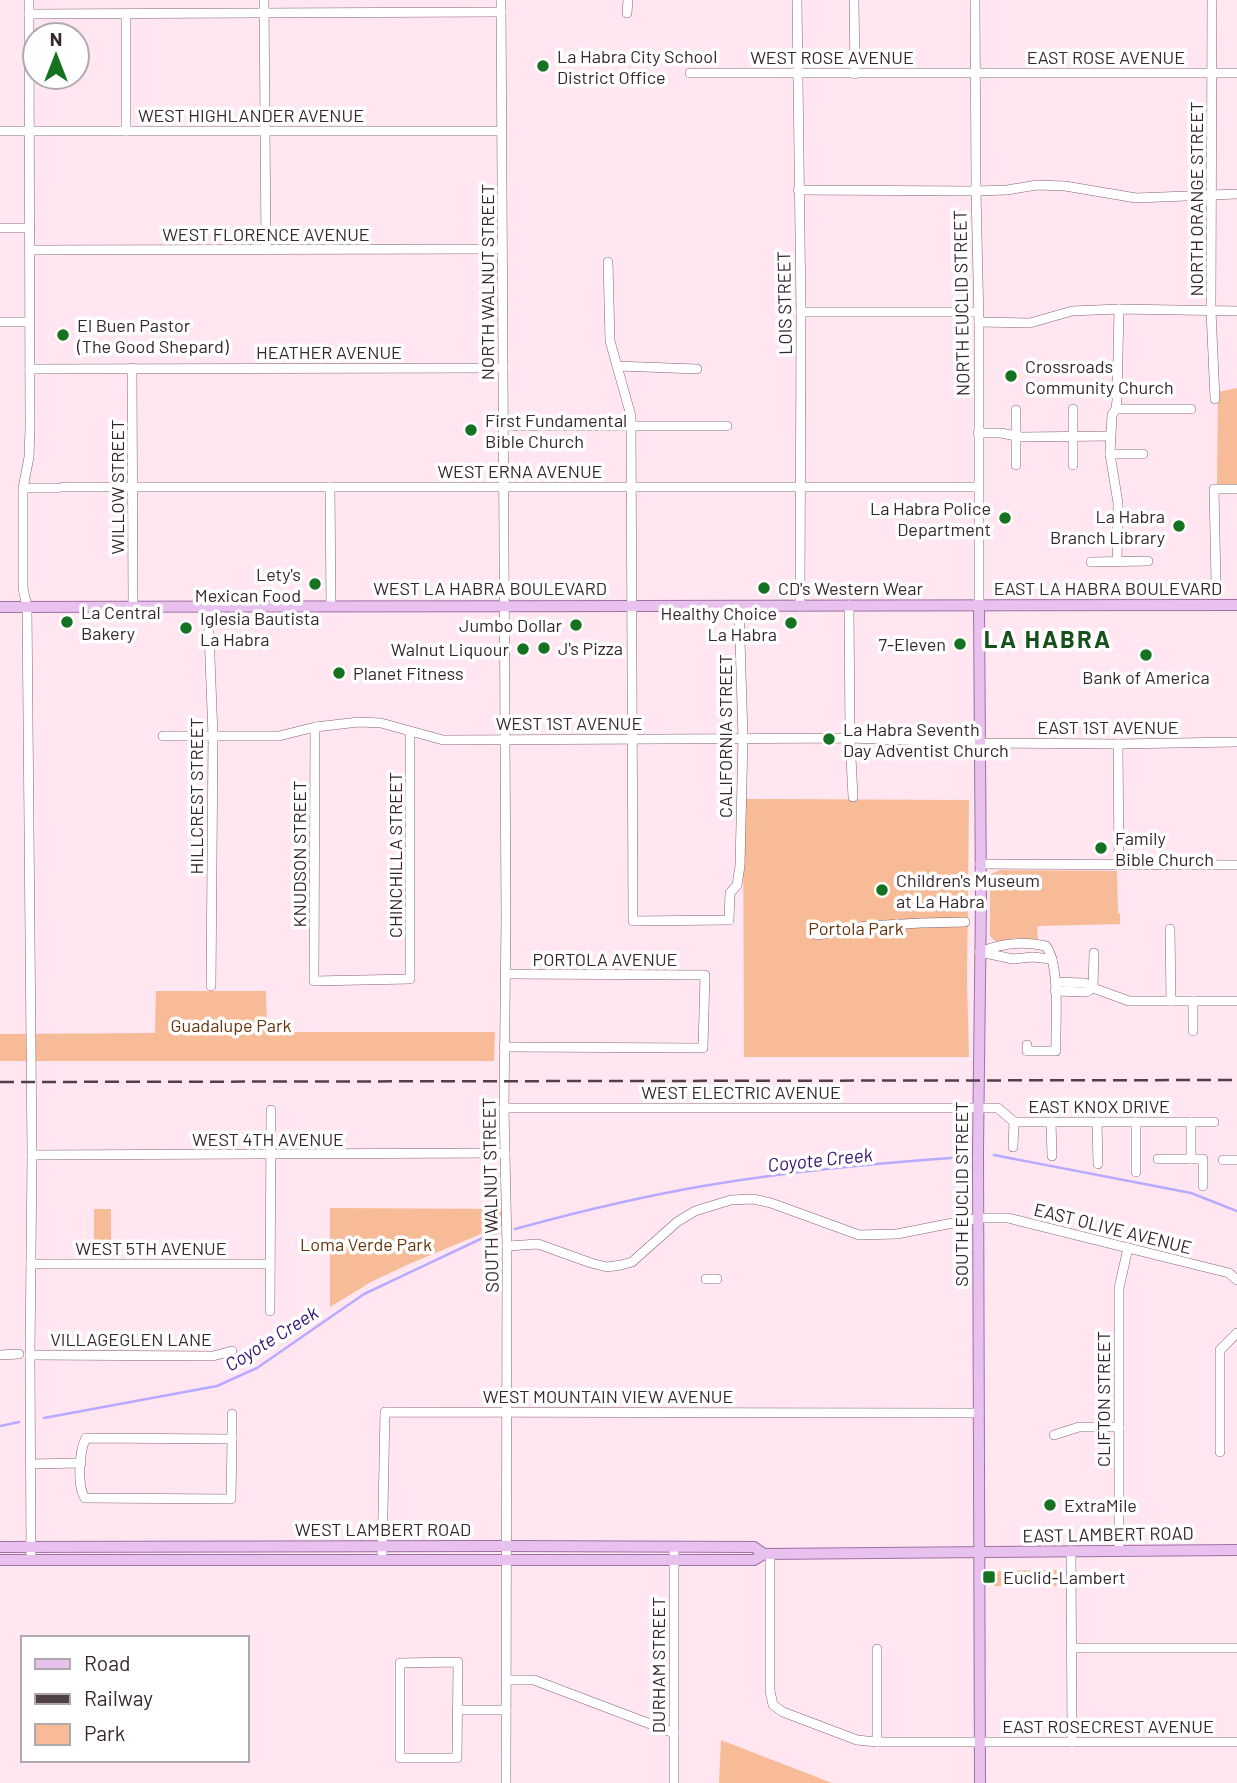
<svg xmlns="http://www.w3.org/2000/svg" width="1237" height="1783" font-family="Barlow,sans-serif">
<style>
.green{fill:#f7bc97}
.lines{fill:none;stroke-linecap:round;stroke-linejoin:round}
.stream{stroke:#b8aaff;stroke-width:2.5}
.minor-casing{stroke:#876372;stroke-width:10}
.major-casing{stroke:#a070a4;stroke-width:12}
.minor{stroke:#fff;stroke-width:9}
.major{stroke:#e8c1ef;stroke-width:10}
.rail{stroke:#514047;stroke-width:2.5;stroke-dasharray:14 7;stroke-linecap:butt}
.poi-dot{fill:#147220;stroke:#fff;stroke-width:2.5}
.labels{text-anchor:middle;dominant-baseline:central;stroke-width:7;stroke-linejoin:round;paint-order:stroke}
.poi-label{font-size:18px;fill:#37272e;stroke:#fff;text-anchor:start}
.street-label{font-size:18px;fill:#37272e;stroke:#fff}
.park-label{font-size:18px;fill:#68340b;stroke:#fff}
.water-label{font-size:19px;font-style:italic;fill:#341072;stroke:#fff}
.district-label{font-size:24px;font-weight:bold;letter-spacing:2px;fill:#18501c;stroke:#fff}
</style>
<rect width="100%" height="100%" fill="#ffe6f0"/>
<g class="green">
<path d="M1237 388V484L1217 485 1218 392Z"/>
<path d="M743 799 969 800 967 980 969 1057H744Z"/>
<path d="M1000 870 1117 871 1118 913 1120 914V924L1039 926 1037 927 1038 939C1031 940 1026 939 1019 938 1006 937 1001 949 990 936V880L991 874Z"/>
<path d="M156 991H266L267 1032H495L494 1061H0V1034L155 1033Z"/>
<path d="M330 1208 505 1209V1224L409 1264 371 1282 330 1307Z"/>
<rect x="94" y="1209" width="17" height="46"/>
<path d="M1056 1570 1061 1573 1062 1586H994L995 1576 999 1571Z"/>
<path d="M721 1740 832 1783H719Z"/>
</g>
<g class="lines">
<g class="stream">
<path d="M994 1155 1191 1193 1237 1211"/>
<path d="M515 1229C577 1212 640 1197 703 1186 790 1171 877 1163 965 1157"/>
<path d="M44 1418 217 1386 257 1368 364 1294 489 1235 496 1233"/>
<path d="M0 1426 19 1422"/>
</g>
<g class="minor-casing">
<g id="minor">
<path d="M29 0 30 429 29 457 23 488V588L27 607 32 1155 30 1355 31 1560"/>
<path d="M264 0 266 249"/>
<path d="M501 0 506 918 504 1108 507 1246 506 1783"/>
<path d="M797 0 801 312 800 606"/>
<path d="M854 0 855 74"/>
<path d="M975 0 976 191 979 322V605"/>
<path d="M1212 0 1211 311 1215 399"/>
<path d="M627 13 628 0"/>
<path d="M29 14 501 12"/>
<path d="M126 14V131"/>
<path d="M690 73H1237"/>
<path d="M0 131H502"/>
<path d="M798 190 976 191 1007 190 1037 185 1065 186 1136 198 1237 194"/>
<path d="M0 228H30"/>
<path d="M30 250 502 249"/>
<path d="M608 262 610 341 631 416 633 921 729 920 730 893 737 885 740 866 743 738 739 606"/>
<path d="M801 312H979"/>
<path d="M0 322H29"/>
<path d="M979 322 1030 323 1072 311 1119 309 1237 311"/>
<path d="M617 366 697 369"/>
<path d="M132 368 133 606"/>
<path d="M30 369 503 368"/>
<path d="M1116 409H1191"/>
<path d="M504 426H727"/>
<path d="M978 433H1001L1021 437 1110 436"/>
<path d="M1110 454H1143"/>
<path d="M1016 465V410"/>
<path d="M1073 465V409"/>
<path d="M63 487H978"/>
<path d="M330 487 331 606"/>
<path d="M23 488H57"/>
<path d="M1091 562 1148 561"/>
<path d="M1117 562 1118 503 1110 454 1112 415 1116 409 1117 400 1119 309"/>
<path d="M1216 582 1214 489H1237"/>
<path d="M849 605 850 738 853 797"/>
<path d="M208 606 213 736 211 986"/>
<path d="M315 727 314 981 410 979V732"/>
<path d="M163 736H279L315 727 359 722 381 723 443 740 850 738 979 743 1118 744 1237 742"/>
<path d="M1118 744 1119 865"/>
<path d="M980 864 1237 865"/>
<path d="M1170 929 1171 1001"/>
<path d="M817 935 867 926 921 923 965 922"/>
<path d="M980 952C1001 943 1023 941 1046 946 1061 967 1055 1024 1056 1051H1027V1045"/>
<path d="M980 952 1013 959 1032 957 1052 959"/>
<path d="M1055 982 1085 983 1093 988 1129 1001H1237"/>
<path d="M1093 988 1094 953"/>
<path d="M1055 991 1086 992 1093 988"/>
<path d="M1193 1001V1031"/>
<path d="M504 1047 703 1048 705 975 505 974"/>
<path d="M504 1108H998L1014 1122H1191V1159H1203V1186"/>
<path d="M1051 1122 1052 1156"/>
<path d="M1097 1122 1098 1164"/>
<path d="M1136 1122V1172"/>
<path d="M1191 1122H1214"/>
<path d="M1013 1147 1014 1122"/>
<path d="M32 1155 505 1153"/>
<path d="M1158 1159H1191"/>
<path d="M1223 1160H1237"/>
<path d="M507 1246 538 1244 591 1263 607 1267 621 1265 632 1262 677 1222 695 1211 731 1200 753 1199 771 1203 859 1235 897 1234 978 1218H1008L1229 1273 1237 1280"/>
<path d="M31 1264H270"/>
<path d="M706 1279H717"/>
<path d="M270 1311 271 1110"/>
<path d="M0 1355 19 1354"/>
<path d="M30 1355 213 1356 232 1351"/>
<path d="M1054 1435 1079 1427H1119"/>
<path d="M86 1438 232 1439 231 1499 85 1498C77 1487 79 1451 86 1438Z"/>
<path d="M232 1439V1414"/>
<path d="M1220 1452V1350L1237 1333"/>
<path d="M31 1464 81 1463"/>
<path d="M674 1547V1783"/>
<path d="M1071 1551 1072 1742"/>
<path d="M1119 1551V1288L1128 1248"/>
<path d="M770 1554V1691L773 1705 783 1712 857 1740 877 1742H1237"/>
<path d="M382 1560 385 1412 979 1413"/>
<path d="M1072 1648H1237"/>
<path d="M877 1649V1742"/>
<path d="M458 1662 457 1758H400V1663Z"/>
<path d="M507 1680H534L674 1733"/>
<path d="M457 1710H506"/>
</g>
</g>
<g class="major-casing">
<g id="major">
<path d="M979 605 981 900 978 1150 980 1783"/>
<path d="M0 607 1237 605"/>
<path d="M0 1547 493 1546 754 1547 764 1554"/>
<path d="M0 1560H754L764 1554 1237 1550"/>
</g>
</g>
<use href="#minor" class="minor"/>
<use href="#major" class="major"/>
<path class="rail" d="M0 1082 1237 1080"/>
</g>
<g class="poi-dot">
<circle cx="543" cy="66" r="7"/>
<circle cx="63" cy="335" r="7"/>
<circle cx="1011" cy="376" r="7"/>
<circle cx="471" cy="430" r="7"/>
<circle cx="1005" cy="518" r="7"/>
<circle cx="1179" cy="526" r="7"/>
<circle cx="315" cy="584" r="7"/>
<circle cx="764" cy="588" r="7"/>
<circle cx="67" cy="622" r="7"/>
<circle cx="791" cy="623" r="7"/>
<circle cx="576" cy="625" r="7"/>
<circle cx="186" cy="628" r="7"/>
<circle cx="960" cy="644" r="7"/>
<circle cx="544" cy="648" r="7"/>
<circle cx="523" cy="649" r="7"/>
<circle cx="1146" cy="655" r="7"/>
<circle cx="339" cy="673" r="7"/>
<circle cx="829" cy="739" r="7"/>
<circle cx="1101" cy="848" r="7"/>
<circle cx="882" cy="890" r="7"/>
<circle cx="1050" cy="1505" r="7"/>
<rect x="982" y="1570" width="14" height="14" rx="3.5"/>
</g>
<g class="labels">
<g class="poi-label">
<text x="557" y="56">La Habra City School<tspan x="557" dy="21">District Office</tspan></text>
<text x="77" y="325">El Buen Pastor<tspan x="77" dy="21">(The Good Shepard)</tspan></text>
<text x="1025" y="366">Crossroads<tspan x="1025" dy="21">Community Church</tspan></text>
<text x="485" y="420">First Fundamental<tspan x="485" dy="21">Bible Church</tspan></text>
<text x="991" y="508" text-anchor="end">La Habra Police<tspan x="991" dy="21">Department</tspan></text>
<text x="1165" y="516" text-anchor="end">La Habra<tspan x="1165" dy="21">Branch Library</tspan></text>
<text x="301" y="574" text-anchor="end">Lety's<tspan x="301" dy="21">Mexican Food</tspan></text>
<text x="778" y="588">CD's Western Wear</text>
<text x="81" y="612">La Central<tspan x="81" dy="21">Bakery</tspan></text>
<text x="777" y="613" text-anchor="end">Healthy Choice<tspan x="777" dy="21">La Habra</tspan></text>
<text x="200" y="618">Iglesia Bautista<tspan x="200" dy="21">La Habra</tspan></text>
<text x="562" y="625" text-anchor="end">Jumbo Dollar</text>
<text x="946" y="644" text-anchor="end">7-Eleven</text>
<text x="558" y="648">J's Pizza</text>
<text x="509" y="649" text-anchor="end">Walnut Liquour</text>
<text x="353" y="673">Planet Fitness</text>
<text x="1146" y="677" text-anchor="middle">Bank of America</text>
<text x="843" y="729">La Habra Seventh<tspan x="843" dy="21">Day Adventist Church</tspan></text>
<text x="1115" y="838">Family<tspan x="1115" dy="21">Bible Church</tspan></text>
<text x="896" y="880">Children's Museum<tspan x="896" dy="21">at La Habra</tspan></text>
<text x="1064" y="1505">ExtraMile</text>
<text x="1003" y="1577">Euclid-Lambert</text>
</g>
<g class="street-label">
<text x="832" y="57">WEST ROSE AVENUE</text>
<text x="1106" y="57">EAST ROSE AVENUE</text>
<text x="251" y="115">WEST HIGHLANDER AVENUE</text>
<text transform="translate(1196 199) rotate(-90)">NORTH ORANGE STREET</text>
<text x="266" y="234">WEST FLORENCE AVENUE</text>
<text transform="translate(487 282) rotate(-90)">NORTH WALNUT STREET</text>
<text transform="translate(784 303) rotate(-91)">LOIS STREET</text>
<text transform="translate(961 303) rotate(-91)">NORTH EUCLID STREET</text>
<text x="329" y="352">HEATHER AVENUE</text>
<text x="520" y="471">WEST ERNA AVENUE</text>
<text transform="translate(117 487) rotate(-90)">WILLOW STREET</text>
<text x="490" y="588">WEST LA HABRA BOULEVARD</text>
<text x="1108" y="588">EAST LA HABRA BOULEVARD</text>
<text x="569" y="723">WEST 1ST AVENUE</text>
<text x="1108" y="727">EAST 1ST AVENUE</text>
<text transform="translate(725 736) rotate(-90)">CALIFORNIA STREET</text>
<text transform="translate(196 796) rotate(-90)">HILLCREST STREET</text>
<text transform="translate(299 854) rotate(-90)">KNUDSON STREET</text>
<text transform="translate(395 855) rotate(-90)">CHINCHILLA STREET</text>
<text x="605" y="959">PORTOLA AVENUE</text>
<text x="741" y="1092">WEST ELECTRIC AVENUE</text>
<text x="1099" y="1106">EAST KNOX DRIVE</text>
<text x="268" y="1139">WEST 4TH AVENUE</text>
<text transform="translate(961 1194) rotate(-90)">SOUTH EUCLID STREET</text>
<text transform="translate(490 1195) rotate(-91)">SOUTH WALNUT STREET</text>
<text transform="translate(1113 1228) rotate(14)">EAST OLIVE AVENUE</text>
<text x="151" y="1248">WEST 5TH AVENUE</text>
<text x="131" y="1339">VILLAGEGLEN LANE</text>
<text x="608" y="1396">WEST MOUNTAIN VIEW AVENUE</text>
<text transform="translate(1103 1399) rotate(-90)">CLIFTON STREET</text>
<text x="383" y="1529">WEST LAMBERT ROAD</text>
<text transform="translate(1108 1534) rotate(-1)">EAST LAMBERT ROAD</text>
<text transform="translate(658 1665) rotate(-90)">DURHAM STREET</text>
<text x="1108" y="1726">EAST ROSECREST AVENUE</text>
</g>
<g class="park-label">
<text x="856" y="928">Portola Park</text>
<text x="231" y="1025">Guadalupe Park</text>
<text x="366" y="1244">Loma Verde Park</text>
</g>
<g class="water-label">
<text transform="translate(820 1159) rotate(-6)">Coyote Creek</text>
<text transform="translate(271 1338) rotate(-32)">Coyote Creek</text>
</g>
<g class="district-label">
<text x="1048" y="638">LA HABRA</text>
</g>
</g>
<rect x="21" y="1636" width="228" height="126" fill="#ffffff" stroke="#afa9ab" stroke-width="2"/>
<rect x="35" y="1659" width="35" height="10" fill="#e8c1ef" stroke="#afa9ab" stroke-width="2"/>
<text x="84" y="1671" font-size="21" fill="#37272e">Road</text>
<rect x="35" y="1694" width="35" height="10" fill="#514047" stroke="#afa9ab" stroke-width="2"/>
<text x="84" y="1706" font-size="21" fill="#37272e">Railway</text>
<rect x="35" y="1724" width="35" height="21" fill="#f7bc97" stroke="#afa9ab" stroke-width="2"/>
<text x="84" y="1741" font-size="21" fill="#37272e">Park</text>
<g transform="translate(56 56)"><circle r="33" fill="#ffffff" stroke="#afa9ab" stroke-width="2"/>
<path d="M0-5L12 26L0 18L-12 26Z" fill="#147220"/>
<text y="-10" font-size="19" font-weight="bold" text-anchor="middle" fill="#37272e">N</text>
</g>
</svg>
